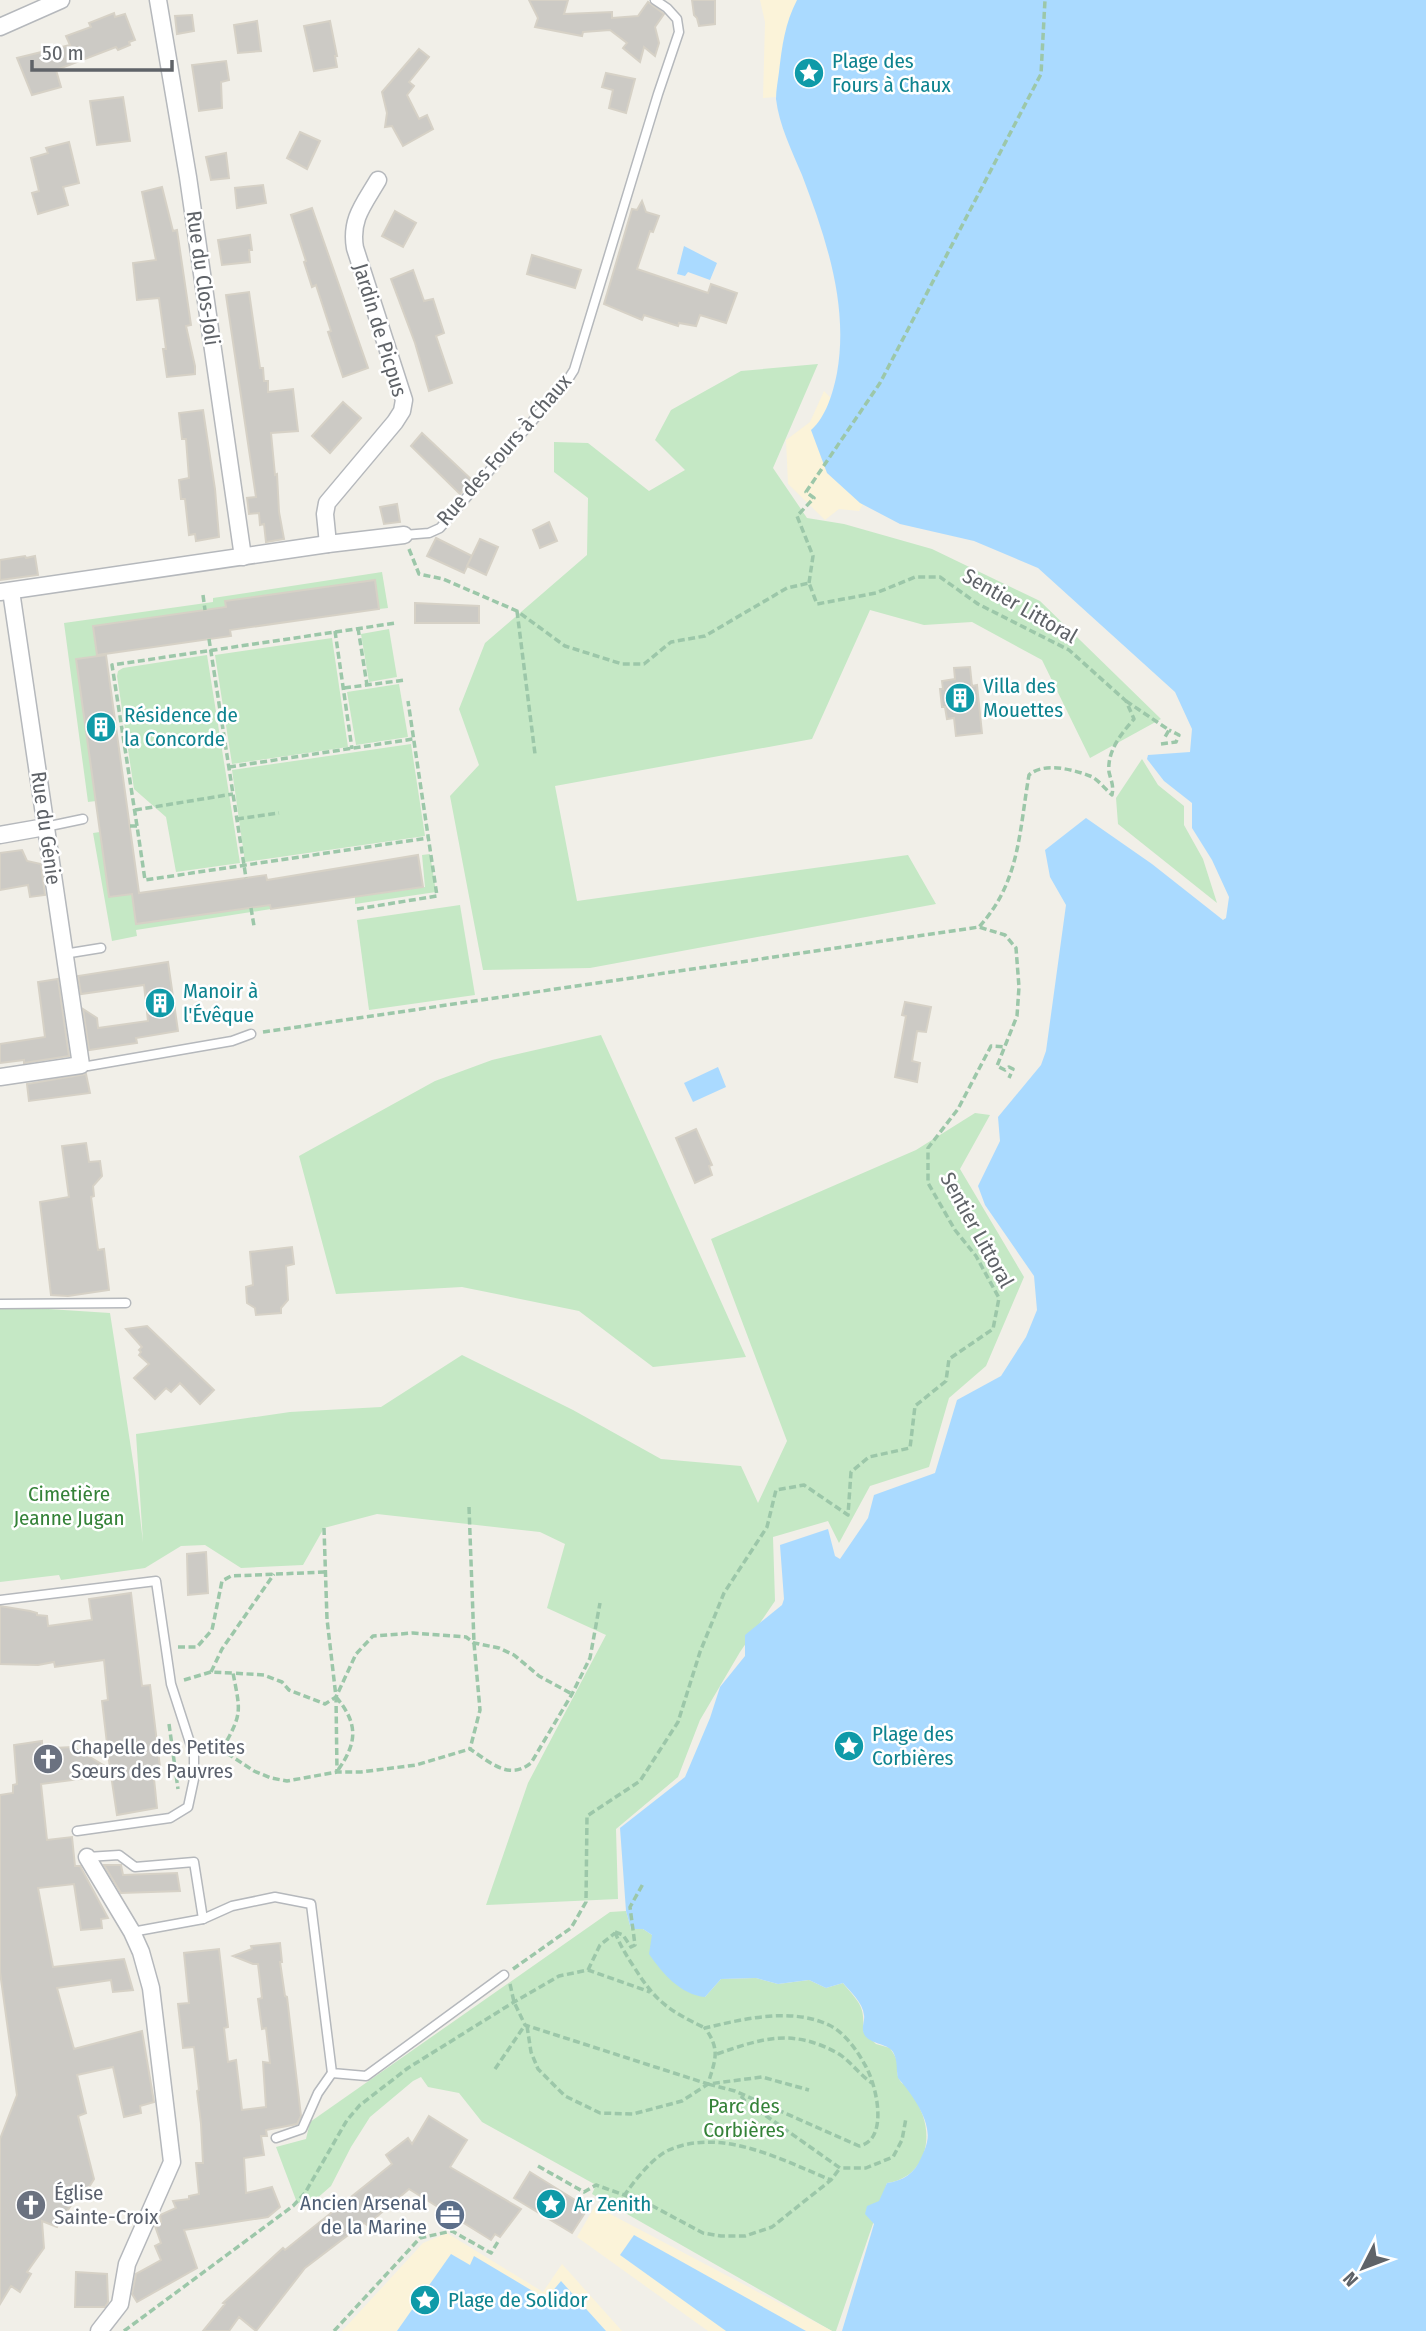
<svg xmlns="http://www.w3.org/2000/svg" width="1426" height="2331" font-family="'Fira Sans Condensed',sans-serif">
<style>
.green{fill:#c5e8c5}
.sand{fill:#fbf3d9}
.water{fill:#aadaff}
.building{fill:#cccac5;stroke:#d6d1c6;stroke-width:2}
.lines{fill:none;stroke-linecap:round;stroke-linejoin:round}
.service-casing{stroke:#b5b8bc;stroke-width:11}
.minor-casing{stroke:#b5b8bc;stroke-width:19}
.path{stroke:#9cc7a9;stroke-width:3.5;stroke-dasharray:7 3.5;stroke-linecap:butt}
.service{stroke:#fff;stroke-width:8}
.minor{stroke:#fff;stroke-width:16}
.labels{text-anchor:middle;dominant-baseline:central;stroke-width:5;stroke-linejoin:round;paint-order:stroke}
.culture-label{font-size:21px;fill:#0d838f;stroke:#fff;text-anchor:start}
.street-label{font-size:21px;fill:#5f6368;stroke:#fff}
.park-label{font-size:21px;fill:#348238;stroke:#fff}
.worship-label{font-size:21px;fill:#5b616d;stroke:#fff;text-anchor:start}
.service-label{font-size:21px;fill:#4e5e75;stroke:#fff;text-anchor:end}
</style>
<rect width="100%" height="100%" fill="#f1efe8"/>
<g class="green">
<path d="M818 364 773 468 807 518 844 524 932 549 1040 601 1161 719 1090 758 1042 660 972 622 924 625 870 610 812 739 555 786 577 901 908 855 936 904 590 968 483 970 450 796 479 765 459 709 485 643 587 555 588 498 554 472V442L588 443 649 491 685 470 655 440 671 410 741 371Z"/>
<path d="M382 572 388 608 379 609 374 580 226 601V607L93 626 97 656 76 659 95 794 96 801 88 802 64 623 213 602V598Z"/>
<path d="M389 629 397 677 369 682 361 634Z"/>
<path d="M332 638 348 747 232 764 215 655Z"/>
<path d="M207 655 240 863 176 872 166 817 134 789 117 676 118 671 123 668Z"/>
<path d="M399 684 408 737 356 745 347 692Z"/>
<path d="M411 744 425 836 245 862 232 770Z"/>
<path d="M1142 759 1158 785 1184 806V825L1203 859 1217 903 1118 824 1116 798Z"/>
<path d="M100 832 132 894 270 905 271 909 136 930 137 936 112 941 93 833Z"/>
<path d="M430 854 436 892 355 904V897L425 887 422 855Z"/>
<path d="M460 905 475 995 369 1010 357 920Z"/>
<path d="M601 1035 746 1357 653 1367 579 1311 462 1287 336 1294 299 1156 435 1081 492 1060Z"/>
<path d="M975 1113 990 1115 960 1169 1024 1277 986 1366 949 1398 929 1467 870 1486 839 1543 828 1521 773 1537 775 1601 740 1652 700 1720 678 1777 616 1829 618 1899 486 1905 528 1783 606 1635 547 1608 565 1544 540 1532 377 1514 324 1528 303 1565 241 1568 205 1545 181 1546 145 1568 61 1580 59 1575 0 1582V1309L33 1308 110 1313 135 1474 143 1542 136 1434 290 1412 381 1407 462 1355 573 1410 661 1459 741 1466 758 1503 787 1441 711 1239 916 1150Z"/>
<path d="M626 1911 631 1929H643L652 1935 705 1997 721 1979 756 1978 778 1984 809 1980 826 1988 843 1983C859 2003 865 2005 863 2031L876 2044 890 2048C893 2053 897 2058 897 2063 898 2069 896 2073 899 2079 903 2086 902 2081 907 2087 913 2094 920 2107 923 2116 933 2146 921 2178 887 2183L836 2331H832L592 2194 596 2185 482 2122 459 2093 428 2087 421 2077 413 2081 370 2117 351 2147 331 2186 306 2208 296 2200 276 2147 306 2139 310 2122 610 1912Z"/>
</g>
<g class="sand">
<path d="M760 0H837L776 97 763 98 765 22Z"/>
<path d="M824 391 835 402 877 481 859 511 839 509 825 520 788 484 786 440 810 422Z"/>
<path d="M595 2206 832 2331H708L577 2237Z"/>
<path d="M447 2233 543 2292 562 2264 622 2331H342L423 2243Z"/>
</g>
<g class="water">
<path d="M797 0H1426V2331H842L874 2224 865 2214 867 2206 879 2201 887 2183C903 2181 915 2173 921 2158 923 2153 926 2148 927 2142 932 2121 911 2093 898 2078 896 2069 898 2061 893 2052 887 2042 866 2045 863 2031 862 2026 865 2020 864 2015 863 2003 850 1991 843 1983L826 1988 809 1980 778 1984 756 1978 721 1979 705 1997C681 1995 662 1973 649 1954L652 1935 643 1929H631L626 1911 620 1828 685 1777 710 1718 720 1687 745 1656V1635L782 1605 784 1599 780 1545 828 1529 835 1556 840 1559 868 1518 874 1495 935 1473 957 1400 1001 1376 1026 1337 1037 1310 1034 1276 985 1205 978 1186 1000 1141 998 1117 1041 1065 1046 1051 1066 905 1050 877 1045 850 1086 818 1152 864 1223 920 1226 918 1229 897 1212 860 1192 828V803L1164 781 1147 759 1148 755 1190 752 1192 729 1175 692 1038 568 974 541 900 524 860 503 827 473 811 430C826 417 833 393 837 373 849 305 826 238 802 175 792 151 779 125 776 99 776 90 778 80 779 72 782 46 785 23 797 0Z"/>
<path d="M684 246 717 263 710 280 688 272 685 276 677 274Z"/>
<path d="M718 1067 726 1087 693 1102 684 1083Z"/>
<path d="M634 2235 806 2331H726L620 2255Z"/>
<path d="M451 2254 470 2265 474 2256 546 2299 561 2281 606 2331H397Z"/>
</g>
<g class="building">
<path d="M529 0H568L564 14 612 12V18L638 16 648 2 664 14 655 27 659 43 655 56 644 47 640 62 623 48 627 43 610 30 583 32 582 36 535 27 538 18Z"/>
<path d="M692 0H715V24L699 26 697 18 694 15Z"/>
<path d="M114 13 115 17 125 14 135 40 129 42 130 45 118 50 116 47 56 70 61 87 32 95 17 58 70 45 66 36 91 27 89 23Z"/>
<path d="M192 15 194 31 177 34 175 16Z"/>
<path d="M257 21 261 51 238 53 234 25Z"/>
<path d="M330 21 337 56H335L337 67 314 71 304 26Z"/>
<path d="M419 49 429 57 409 82 414 86 407 95 419 119 427 115 433 129 403 146 392 126 385 127 387 113 382 92Z"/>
<path d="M226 61 229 80 221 82 222 108 199 111 192 65Z"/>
<path d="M606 73 635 79 626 113 609 108 613 90 602 87Z"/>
<path d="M123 97 130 141 97 145 90 101Z"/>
<path d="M300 132 320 141 307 169 287 158Z"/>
<path d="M69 142 79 183 63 187 68 205 38 214 32 193 39 191 31 158 48 153 46 148Z"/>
<path d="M226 153 229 178 211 180 206 157Z"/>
<path d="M263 185 266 203 237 208 235 188Z"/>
<path d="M162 187 173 231 177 230 191 325 186 326 195 366V374L167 377 163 349H166L159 298 137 300 133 263 156 260 142 192Z"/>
<path d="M642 201 646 212 659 216 653 232 650 231 637 269 708 293 711 284 737 293 726 323 700 315 696 326 679 323 678 326 644 315 642 320 604 304 632 209 637 210Z"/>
<path d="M312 208 368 368 343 377 328 332 331 331 316 285 312 287 304 262 306 261 291 215Z"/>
<path d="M395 211 416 223 403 247 382 236Z"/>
<path d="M250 235 252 250H249L250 262 222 265 218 240Z"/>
<path d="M532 255 581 270 575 288 527 274Z"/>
<path d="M413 270 424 301 433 299 444 333 436 336 452 383 429 391 415 343 391 279Z"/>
<path d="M249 292 260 368H263L264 381H268V392L293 389 298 431 271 433 275 475 277 474 279 512 284 539 266 542 264 524 260 525 259 513 249 514 248 505 247 498 256 497 226 295Z"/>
<path d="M343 402 361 418 330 453 312 436Z"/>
<path d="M203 410 215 489 219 537 196 541 195 534 189 535 185 499H181L179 480 189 478 186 439H182L179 413Z"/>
<path d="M422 433 472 480 460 494 411 446Z"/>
<path d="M397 504 400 522 384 524 380 507Z"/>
<path d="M549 522 557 541 540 548 533 530Z"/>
<path d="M436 538 472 556 464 573 427 556Z"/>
<path d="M480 539 498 547 486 575 467 566Z"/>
<path d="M25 556 26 558 35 556 38 575 0 580V560Z"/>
<path d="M375 580 379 609 230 630 231 636 97 655 93 626 226 607 225 601Z"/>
<path d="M415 603 479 606V623H415Z"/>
<path d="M106 655 139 893 266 875 267 880 418 855 423 887 271 909 270 905 136 924 132 894 109 897 76 659Z"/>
<path d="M970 667 972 686 977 685 982 733 956 736 954 718 947 719 945 707H942L940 689H943L942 681 955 679 954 668Z"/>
<path d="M22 850 27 861 41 864 45 895 30 897 28 885 0 890V853Z"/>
<path d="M168 962 178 1031 136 1038 137 1043 89 1050 83 1009 97 1018 98 1028 148 1021 144 985 81 994 78 976Z"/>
<path d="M58 979 69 1056 24 1063V1060L0 1063V1044L45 1037 38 982Z"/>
<path d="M905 1002 931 1007 926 1032 917 1031 912 1061 920 1063 917 1082 895 1077 906 1016 902 1015Z"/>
<path d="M86 1074 90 1093 29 1101 27 1084Z"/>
<path d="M696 1129 712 1165 709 1166 712 1175 695 1183 676 1138Z"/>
<path d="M86 1143 89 1162 100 1161 102 1176 93 1186 94 1196 91 1197 98 1250 104 1249 109 1290 68 1296 51 1295 40 1202 69 1197 62 1146Z"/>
<path d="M292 1247 294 1264 286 1266 288 1300 281 1308V1313L256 1315 255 1308 247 1303 246 1287 253 1285 250 1252Z"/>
<path d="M147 1326 214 1390 200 1404 180 1383 171 1392 166 1388 155 1399 134 1378 149 1364 139 1355 141 1352 139 1350 142 1347 126 1329Z"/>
<path d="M206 1552 208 1593 188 1595 187 1554Z"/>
<path d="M131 1593 142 1686 150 1685 160 1767 153 1769 157 1808 117 1815 111 1775 41 1784 47 1840 72 1837 75 1866H80L108 1918 101 1919 102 1928 81 1930 74 1884 38 1888 53 1967 124 1959 133 1990 113 1992 111 1980 57 1988 74 2049 142 2031 154 2102 140 2106 141 2113 124 2117 113 2067 77 2075 86 2113 78 2116 94 2179 80 2201 75 2199 57 2227 42 2221 44 2248 27 2272 31 2274 20 2292 11 2286 0 2304V2139L17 2095 0 1972V1795L13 1793V1785L17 1784 14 1745 42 1741V1746L52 1745 53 1748 73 1747 110 1769 102 1701 108 1700 104 1660 55 1667 54 1662 38 1665 0 1664V1606L30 1611 37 1613V1615L47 1616 48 1626 92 1620 89 1599Z"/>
<path d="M104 1865H121L123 1875 177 1873 180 1891 121 1893Z"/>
<path d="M280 1943 282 1962H280L285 1996 287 1997 301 2116 297 2124 266 2130 267 2136H261L264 2155 244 2158 246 2193 272 2187 280 2207 268 2217 184 2230 197 2268 137 2302 132 2294 136 2274 161 2260 155 2246 161 2243 155 2226 161 2222 160 2215 176 2208 173 2201 189 2199V2196L199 2194 196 2163H203L201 2124 197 2091 199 2090 194 2047 183 2048 178 2004 189 2003 184 1953 219 1949 228 2027 224 2028 228 2062 236 2060 242 2110 266 2107 263 2062 270 2063 266 2028 262 2029 258 1999 262 1998 258 1964H253L233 1956 252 1949 251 1946Z"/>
<path d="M429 2116 467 2140 450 2167 521 2209 500 2237 495 2234 491 2240 409 2189 367 2225 364 2223 305 2268 256 2331 239 2317 229 2331H203L225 2304 223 2303 283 2248 285 2250 392 2164 386 2155 408 2138 412 2144Z"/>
<path d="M530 2172 588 2208 572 2233 514 2198Z"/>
<path d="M76 2272 107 2274 108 2302 105 2307H75Z"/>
</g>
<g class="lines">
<g class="service-casing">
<g id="service">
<path d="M404 535 429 533 440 528 567 381 574 370 658 94 679 32 677 19 667 8 655 0"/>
<path d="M45 827 83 819"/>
<path d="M64 954 101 948"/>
<path d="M81 1065 88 1066 232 1041 251 1034"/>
<path d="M0 1304 126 1303"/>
<path d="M0 1600 156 1581 171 1684 194 1755V1779L188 1807 170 1818 77 1831"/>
<path d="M87 1857 119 1855 135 1867 194 1862 203 1919"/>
<path d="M132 1932 203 1919 232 1906 275 1897 311 1904 332 2073 366 2076 504 1975"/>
<path d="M276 2138 302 2129 318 2093 332 2073"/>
</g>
</g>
<g class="minor-casing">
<g id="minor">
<path d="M158 0 188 177 243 557"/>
<path d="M0 27 61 0"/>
<path d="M328 544 325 514 327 503 395 422 402 411 404 400 355 248C350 219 364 204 378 180"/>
<path d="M0 592 328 544 404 535"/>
<path d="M0 835 45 827"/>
<path d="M0 1077 81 1065 11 591"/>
<path d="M87 1857 132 1932 141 1952 151 1988 172 2162 127 2264 120 2304 99 2331"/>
</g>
</g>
<g class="path">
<path d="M409 549 419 574 443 579 517 611 565 646 622 664H644L671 642 705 636 787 588 809 583 817 604 876 593 915 577H940L978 604 1069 650 1126 701 1134 719C1121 734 1107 751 1109 772 1111 781 1114 785 1112 795 1105 789 1098 779 1090 776 1072 769 1043 762 1029 775 1019 832 1020 882 979 927"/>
<path d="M809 583 813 556 797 516 814 498 806 492 880 383 1041 74 1045 0"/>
<path d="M203 595 205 610"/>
<path d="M517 611 535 754"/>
<path d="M358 628 367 685"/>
<path d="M335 631 352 749"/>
<path d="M209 639 246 878"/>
<path d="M344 688 405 680"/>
<path d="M1126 701 1169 730 1165 737"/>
<path d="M1161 744 1176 742 1179 735 1169 730"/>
<path d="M229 767 413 739"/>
<path d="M135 810 233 794"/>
<path d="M237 819 279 813"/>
<path d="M130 826H137L145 880 428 838"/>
<path d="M137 826 112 665 396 623"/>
<path d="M251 908 254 926"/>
<path d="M357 909 437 896 408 701"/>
<path d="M263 1032 979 927 1005 935 1016 948 1019 987 1017 1016 997 1066 1005 1070 1009 1067 1013 1069 1009 1078"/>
<path d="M469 1507 474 1643 480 1710 470 1749C490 1762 509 1781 531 1763L572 1694 590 1658 600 1603"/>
<path d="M324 1528 327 1619 336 1697 337 1772"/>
<path d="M178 1647H197L212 1630 222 1581 231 1576 326 1572"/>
<path d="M211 1672 222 1649 274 1574"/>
<path d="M184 1680 211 1672 233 1673"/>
<path d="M336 1697C358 1723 358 1742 338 1770"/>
<path d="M169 1724 178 1789"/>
<path d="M222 1750C242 1713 241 1714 233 1673L264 1675 282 1682 289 1690 325 1704 336 1697 356 1654 373 1636 413 1633 466 1637 474 1643 499 1648 514 1655 539 1676 572 1694"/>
<path d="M207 1751 222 1750 254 1771 271 1778 287 1781 337 1772H361L416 1765 470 1749"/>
<path d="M615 1932C620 1945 626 1955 634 1967 656 2002 668 2010 705 2028"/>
<path d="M615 1932 623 1935 631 1947 635 1945 630 1907 644 1882"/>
<path d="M513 1969 571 1928 586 1902 587 1816 640 1781 678 1722 700 1652 724 1593 767 1527 776 1490 804 1485 848 1515 851 1472 869 1457 910 1448 915 1406 946 1381 949 1359 993 1329 999 1298 976 1256 955 1230 928 1183V1148L958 1109 991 1046 1005 1047"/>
<path d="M588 1970 600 1945 615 1933"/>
<path d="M510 1984 514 2002 525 2025 708 2084C715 2060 721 2050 705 2028 743 2019 791 2007 829 2025 844 2032 857 2050 865 2065 876 2083 890 2140 859 2146L735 2091 708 2084"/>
<path d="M527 2026 531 2052 538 2069 565 2096 600 2113 633 2114 682 2101 708 2084 762 2077 809 2090"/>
<path d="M717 2054C763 2038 793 2028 839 2054 851 2062 860 2075 872 2083"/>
<path d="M495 2069 525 2025"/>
<path d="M741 2096 745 2101 840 2168H866L893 2157 902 2140 906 2118"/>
<path d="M538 2166 584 2192 596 2185 647 2203 703 2233 721 2236H745L772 2227 831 2180 840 2168"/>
<path d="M624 2196C634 2181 653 2157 669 2150 722 2127 782 2160 831 2180"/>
<path d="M124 2331 293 2206 305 2193 347 2120 360 2105 408 2068 514 2002 559 1976 588 1970 650 1992"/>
<path d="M334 2331 420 2238 452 2231 491 2253 499 2240"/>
</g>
<use href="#service" class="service"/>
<use href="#minor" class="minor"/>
</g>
<defs>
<g id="sight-disc" transform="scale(1.575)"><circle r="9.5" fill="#0f9aa8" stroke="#fff"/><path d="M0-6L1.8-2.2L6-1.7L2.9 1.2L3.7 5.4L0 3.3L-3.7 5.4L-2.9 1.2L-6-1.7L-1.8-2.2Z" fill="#fff"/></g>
<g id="building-disc" transform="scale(1.575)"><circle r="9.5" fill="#0f9aa8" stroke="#fff"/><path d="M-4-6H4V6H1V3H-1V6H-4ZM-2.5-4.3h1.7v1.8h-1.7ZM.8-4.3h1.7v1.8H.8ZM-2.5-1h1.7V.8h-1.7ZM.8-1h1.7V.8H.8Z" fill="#fff"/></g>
<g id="church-disc" transform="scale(1.575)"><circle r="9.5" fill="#6b7280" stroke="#fff"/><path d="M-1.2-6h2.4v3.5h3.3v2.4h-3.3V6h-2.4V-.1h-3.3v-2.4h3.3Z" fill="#fff"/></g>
<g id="office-disc" transform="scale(1.575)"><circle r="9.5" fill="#5c6f8a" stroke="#fff"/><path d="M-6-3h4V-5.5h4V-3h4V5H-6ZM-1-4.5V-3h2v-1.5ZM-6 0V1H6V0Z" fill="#fff"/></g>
</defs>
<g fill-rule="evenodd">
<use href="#sight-disc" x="809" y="73"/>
<use href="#building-disc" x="960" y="698"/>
<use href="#building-disc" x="101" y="727"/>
<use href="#building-disc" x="160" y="1003"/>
<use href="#sight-disc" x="849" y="1746"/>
<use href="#church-disc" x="48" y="1759"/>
<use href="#sight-disc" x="551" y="2204"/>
<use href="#church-disc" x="31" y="2205"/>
<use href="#office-disc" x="450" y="2215"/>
<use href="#sight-disc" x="425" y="2300"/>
</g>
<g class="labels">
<g class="culture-label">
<text x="832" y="61">Plage des<tspan x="832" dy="24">Fours à Chaux</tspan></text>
<text x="983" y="686">Villa des<tspan x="983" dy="24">Mouettes</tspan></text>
<text x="124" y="715">Résidence de<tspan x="124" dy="24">la Concorde</tspan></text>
<text x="183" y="991">Manoir à<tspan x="183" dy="24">l'Évêque</tspan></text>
<text x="872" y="1734">Plage des<tspan x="872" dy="24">Corbières</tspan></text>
<text x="574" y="2204">Ar Zenith</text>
<text x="448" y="2300">Plage de Solidor</text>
</g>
<g class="street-label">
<text transform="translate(203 278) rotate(82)">Rue du Clos-Joli</text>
<text transform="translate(380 330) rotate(73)">Jardin de Picpus</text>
<text transform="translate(504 450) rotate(-49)">Rue des Fours à Chaux</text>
<text transform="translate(1020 606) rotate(30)">Sentier Littoral</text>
<text transform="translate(46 828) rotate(82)">Rue du Génie</text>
<text transform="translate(977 1230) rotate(61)">Sentier Littoral</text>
</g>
<g class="park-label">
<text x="69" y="1494">Cimetière<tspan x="69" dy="24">Jeanne Jugan</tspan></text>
<text x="744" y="2106">Parc des<tspan x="744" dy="24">Corbières</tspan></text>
</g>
<g class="worship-label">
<text x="71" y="1747">Chapelle des Petites<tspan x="71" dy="24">Sœurs des Pauvres</tspan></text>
<text x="54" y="2193">Église<tspan x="54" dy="24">Sainte-Croix</tspan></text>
</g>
<g class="service-label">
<text x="427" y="2203">Ancien Arsenal<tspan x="427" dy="24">de la Marine</tspan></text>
</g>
</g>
<g transform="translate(1363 2268) rotate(228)" stroke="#ffffff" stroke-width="5" paint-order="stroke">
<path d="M0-5L12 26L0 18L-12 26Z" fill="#5f6368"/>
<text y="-10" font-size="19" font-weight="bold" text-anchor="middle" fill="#5f6368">N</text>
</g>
<path d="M32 60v10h140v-10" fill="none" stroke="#5f6368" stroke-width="3.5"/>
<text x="42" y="60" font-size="21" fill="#5f6368" stroke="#ffffff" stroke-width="5" paint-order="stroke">50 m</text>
</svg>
